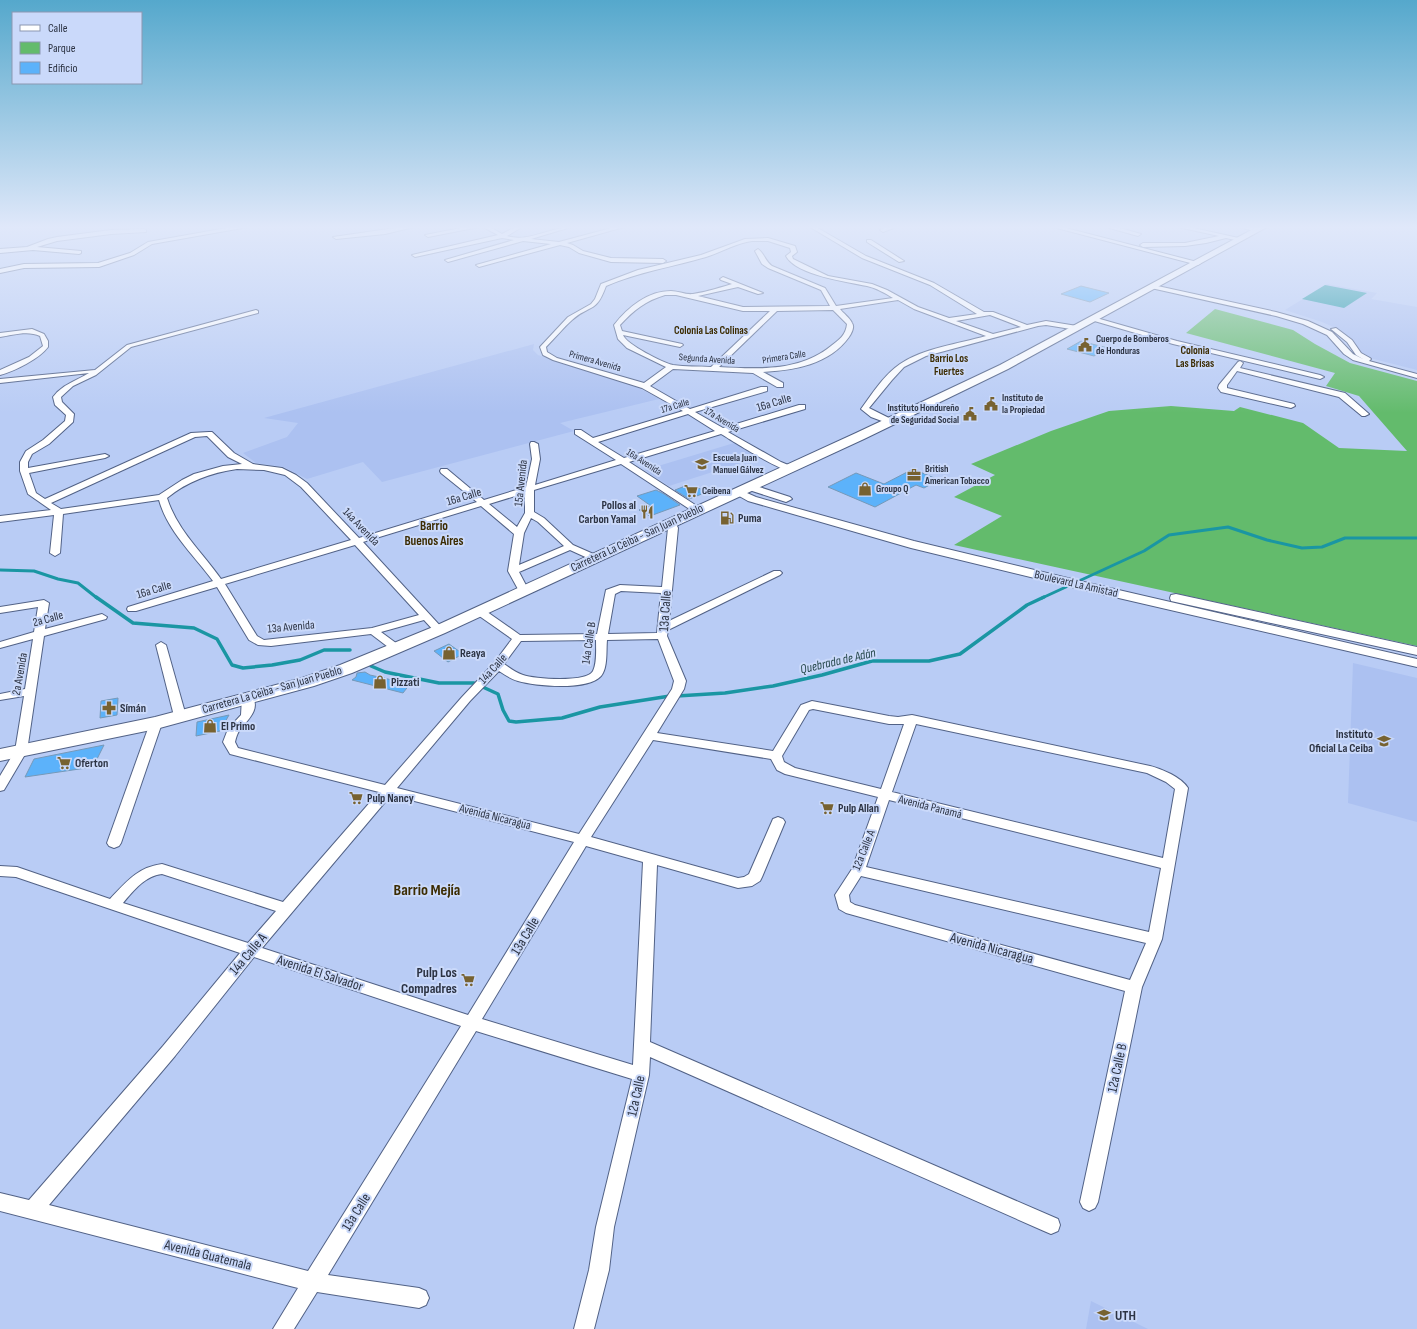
<svg xmlns="http://www.w3.org/2000/svg" width="1417" height="1329" font-family="'Sofia Sans Condensed',sans-serif">
<style>
.built{fill:#acc1f1}
.green{fill:#63bb6c}
.water{fill:#1a96a3}
.lines{fill:none;stroke-linecap:round;stroke-linejoin:round}
.stream-far1{stroke:#1a96a3;stroke-width:3}
.stream{stroke:#1a96a3;stroke-width:3.5}
.building{fill:#5cb2fa;stroke:#7699b9}
.minor-casing{stroke:#526286;stroke-width:2}
.tertiary-casing{stroke:#526286;stroke-width:2}
.primary-casing{stroke:#526286;stroke-width:2}
.minor{fill:#fff;fill-rule:evenodd}
.tertiary{fill:#fff;fill-rule:evenodd}
.primary{fill:#fff;fill-rule:evenodd}
.labels{text-anchor:middle;dominant-baseline:central;stroke-width:4;stroke-linejoin:round;paint-order:stroke}
.far-poi-label{font-size:10px;font-weight:bold;fill:#2c3343;stroke:#cad9fa;text-anchor:start}
.far-street-label{font-size:10px;fill:#2c3343;stroke:#cad9fa}
.far-neighbourhood-label{font-size:11px;font-weight:bold;fill:#3c2c02;stroke:#cad9fa}
.street-label{font-size:12px;fill:#2c3343;stroke:#cad9fa}
.poi-label{font-size:12px;font-weight:bold;fill:#2c3343;stroke:#cad9fa;text-anchor:start}
.neighbourhood-label{font-size:13px;font-weight:bold;fill:#3c2c02;stroke:#cad9fa}
.water-label{font-size:13px;font-style:italic;fill:#28494d;stroke:#cad9fa}
.near-street-label{font-size:14px;fill:#2c3343;stroke:#cad9fa}
.near-poi-label{font-size:14px;font-weight:bold;fill:#2c3343;stroke:#cad9fa;text-anchor:end}
.near-neighbourhood-label{font-size:16px;font-weight:bold;fill:#3c2c02;stroke:#cad9fa}
</style>
<rect width="100%" height="100%" fill="#b9ccf5"/>
<g class="built">
<path d="M1327 284 1377 293 1371 299 1417 307V370L1366 357 1360 353 1349 337 1338 329 1322 322 1285 310Z"/>
<path d="M534 344 533 350 538 355 637 387 659 399 560 423 574 431 382 482 363 462 307 479 284 467 256 463 243 453 287 437 298 423 264 418Z"/>
<path d="M734 443 759 457 669 486 645 470Z"/>
<path d="M1353 663 1417 678V822L1348 803Z"/>
<path d="M1091 1301 1148 1329H1086Z"/>
</g>
<path class="green" d="M1215 309 1293 330 1315 344 1350 363 1417 381V646L954 545 1002 516 954 497 995 475 971 464 1051 431 1109 411 1171 406 1234 411 1240 407 1303 423 1339 448 1407 451 1359 396 1326 386 1335 373 1186 333Z"/>
<path class="water" d="M1325 285 1367 293 1344 308 1302 299Z"/>
<g class="lines">
<g class="stream-far1">
<path d="M0 570 34 571 58 579 78 583 97 598"/>
<path d="M1042 598 1144 551 1169 535 1228 527 1267 540 1302 548 1322 547 1345 538H1417"/>
</g>
<g class="stream">
<path d="M96 597 133 623 194 628 217 639 232 665 243 668 272 665 300 660 324 650H350"/>
<path d="M371 666 385 672 439 683H474L498 694 503 710 509 721 516 722 562 718 600 707 670 696"/>
<path d="M677 696 725 693 773 686 822 675 872 661H929L960 654 1027 605 1044 597"/>
</g>
</g>
<g class="building">
<path d="M1081 286 1109 293 1090 302 1061 294Z"/>
<path d="M1081 341 1084 342 1108 348 1094 356 1067 349Z"/>
<path d="M913 469 939 480 924 488 916 485 875 507 828 487 856 473 884 484Z"/>
<path d="M685 486 691 489 696 487 707 492 689 499 675 490Z"/>
<path d="M656 490 664 494 680 505 650 516 639 510 651 506 637 496Z"/>
<path d="M449 644 463 654 448 662 434 651Z"/>
<path d="M365 672 370 675 410 684 403 693 352 680 356 677 357 673Z"/>
<path d="M118 698 117 715 100 718 101 701Z"/>
<path d="M229 715 220 731 196 736 197 722Z"/>
<path d="M104 745 93 767 25 777 34 759Z"/>
</g>
<g class="lines">
<g class="minor-casing">
<g id="minor">
<path d="M232 227H248L152 244 134 255 99 267 24 268 0 273V269L24 264 98 263 130 253 148 242Z"/>
<path d="M402 227H414L385 234 336 239 333 237Z"/>
<path d="M466 227H479L428 237 425 235Z"/>
<path d="M483 227H490L502 234 515 227H522L507 236C528 243 550 227 571 227L531 239 559 242 615 227H624L567 243 573 245 583 251 611 258 663 259 666 261 663 263 611 262 579 253 569 247 560 245 479 267 476 265 551 244 523 241 448 262 445 260 514 240 502 238 415 257 412 255 498 235Z"/>
<path d="M810 227H816L866 256 934 283 984 312H993L1027 325 1046 321 1077 326 1080 328 1077 330 1046 325 1038 326 926 356 904 367 892 380 869 408 893 420 894 422 890 424 871 417 861 409C872 394 884 375 900 364 924 348 958 344 986 336L914 309 898 300 840 309C843 313 850 318 852 323 855 327 851 334 849 337 829 365 794 370 763 372L783 383V387H777L753 373 673 369 650 386 690 409 761 387H767V391L695 412 723 428 799 405H805V409L728 432 781 462 793 467 794 469 793 471C782 473 733 441 721 434L629 462 700 508 701 510 700 512H694L621 464 534 490V512L544 518 573 545 598 556 600 558 595 561 592 560 570 550 519 572 529 591 524 594 519 591 508 571 514 534 481 506 363 542 444 630 439 633 435 632 424 620 381 632 400 646 401 648 396 651 392 650 371 634 271 646 258 645 249 640 217 587 136 611H128L127 609 128 607 213 581C194 555 168 532 159 500L63 514 60 553 55 556 50 553 54 515 0 522V516L51 510 28 494 20 471V462L26 451 43 440 65 421 66 415 55 405 53 397C63 384 76 381 89 373L0 383V379L95 370 127 345 256 310 258 311V313L131 347 96 375 73 386 61 397 62 402 74 414 73 422 49 444 32 454 28 462V468L105 454 109 456 105 458 29 473 36 493 45 499 191 433 209 432H212L234 453 253 464 282 468 296 475 307 483 359 538 477 502 441 473 440 471 441 469H447L484 500 526 487 532 459 530 444 531 442H534L538 444 540 459 535 485 616 460 575 434V430H581L593 438 683 411 642 388 553 360 543 355 540 347 568 317 591 304 595 299 601 284 638 270 701 255 745 239 768 238 795 246 797 252 792 256 793 259 828 276 872 284 887 290 918 307 949 318 977 314 930 285 862 258ZM752 241H768L790 248 791 252 786 256C796 275 847 282 867 286 876 288 885 293 893 298L836 306 825 288 772 266C765 261 764 253 758 249L755 251 762 264 768 268 821 290 830 306 743 307 698 296 738 287 758 294 763 293 723 277 720 279 721 280 732 284C719 288 706 292 693 294 686 295 678 291 671 291 648 291 628 307 614 325L618 339 627 348 666 367 644 383 557 358 547 352 546 347C555 338 563 328 572 320 590 304 596 314 606 286 638 272 672 267 706 257 722 252 736 243 752 241ZM665 295H676L743 311H770L711 367C699 366 685 367 673 365 663 363 626 344 623 335L680 347 683 345 682 344 622 331 620 325C634 310 645 301 665 295ZM833 310 847 324C846 335 839 340 831 346 799 372 758 369 719 367L777 311ZM990 315 1021 327 993 334 956 321ZM688 414 715 431 624 458 598 442ZM207 436 228 457 242 464 223 466 194 474 182 480 159 495 61 509 51 503 195 437ZM237 469 264 470 285 475 301 487 351 540 221 579C202 552 177 530 167 498 188 481 210 473 237 469ZM525 493V513L517 527 489 504ZM531 518 538 522 564 546 519 565 524 533ZM355 545 419 615 372 628 264 640 257 636 225 584Z"/>
<path d="M887 227H896L883 232 880 230Z"/>
<path d="M1053 227H1062L1201 263 1198 265Z"/>
<path d="M1106 227H1116L1141 234 1138 236Z"/>
<path d="M1178 227H1189L1243 239 1240 241 1226 238 1206 243 1185 246 1143 247 1140 245 1143 243H1185L1219 236Z"/>
<path d="M1240 227H1251L1260 230 1257 232Z"/>
<path d="M144 229 146 230V232L111 234 57 241 37 247 81 251V253L79 254 33 250 0 253V249L27 247 48 239 57 237 111 230Z"/>
<path d="M867 240H871L904 261 899 262 867 242Z"/>
<path d="M1153 285 1276 312 1308 321 1332 332 1353 354 1363 359 1356 355 1347 342 1331 329 1336 328 1352 340 1361 353 1370 358 1371 359 1369 361 1417 374V378L1353 360 1344 354 1327 335 1303 324 1276 316 1151 288V286Z"/>
<path d="M1093 317 1177 341 1320 375 1324 377 1320 379 1173 344 1091 320 1090 319Z"/>
<path d="M32 329 44 334 48 341V347C39 359 15 371 0 375V370L29 357 43 346 40 336C28 330 12 335 0 337V333Z"/>
<path d="M1240 361 1243 363 1240 368 1345 393 1369 414 1365 416H1362L1339 397 1237 371 1227 385V388L1294 404 1295 406 1291 408 1221 392 1218 388 1219 385 1238 362Z"/>
<path d="M671 519 674 520 678 528 669 621 774 571H780L782 573 780 575 668 630 667 636 686 681 684 689 657 733 773 751 801 705 812 701 889 716 898 717 912 715 1150 766C1162 769 1181 777 1188 788L1162 939 1142 987 1098 1202 1095 1208 1089 1211 1083 1208 1080 1202 1125 991 846 913 839 909 835 895 852 869 878 797 785 774 777 770 771 759 653 740 591 837 738 878 744 877 749 874 773 819 778 817 783 819 785 822 762 877 760 881 752 886 738 888 657 865 650 1042 1058 1219 1060 1225 1058 1231 1051 1234 1044 1231 650 1057 649 1075 614 1227 609 1270 594 1329H574L589 1270 596 1227 632 1079 476 1031 328 1275 419 1288 426 1291 429 1298 426 1305 419 1308 317 1292 294 1329H273L298 1288 0 1211V1193L29 1200 163 1046 240 953 16 877 0 876V866L17 867 110 899C126 882 138 867 162 864L283 902 379 792 230 754 223 742 228 729 241 715 242 698 244 696H252C261 710 247 720 240 730 237 733 236 738 235 742L238 748 385 785 462 697 494 663 512 639 475 613 474 611 475 609H483L520 635 597 634 606 590 620 585 662 587 668 528 666 522ZM621 591 661 593 657 633 608 634 615 594ZM658 639 674 681 672 689 579 834 397 788 470 701 499 671C505 675 511 679 518 681 535 686 588 691 601 676 608 668 606 650 607 640ZM596 640C596 649 597 663 593 671 587 683 534 679 523 675 516 673 510 668 504 664L521 641ZM813 709 889 724H904L881 789 795 768 784 762 782 756 809 710ZM916 724 1147 773 1166 782 1175 789 1163 858 892 792ZM391 795 574 842 468 1015 262 948ZM889 800 1161 868 1149 932 866 867ZM586 846 643 862 633 1065 482 1019ZM162 874 276 911 248 943 123 903C134 890 145 876 162 874ZM861 876 1146 943 1130 980 855 905 850 902 849 895ZM254 957 461 1026 308 1271 49 1205 175 1056Z"/>
<path d="M44 600 49 603 45 629 102 614 107 617 106 619 44 636 27 751 4 790 0 791V776L15 751 24 696 0 700V694L25 689 33 639 0 648V642L34 632 38 607 0 613V607Z"/>
<path d="M161 642 166 645 186 716 184 719H176L174 716 156 645Z"/>
<path d="M156 719 160 720 162 723 121 843 119 846 114 848 109 846 107 843 150 723 152 720Z"/>
</g>
</g>
<g class="tertiary-casing">
<g id="tertiary">
<path d="M750 484 790 497 792 499 786 502 746 489 745 487 746 485Z"/>
<path d="M738 489 756 497 914 541 1084 582 1417 659V667L1084 590 911 548 748 501 732 492 734 490Z"/>
<path d="M1176 594 1417 647V655L1171 601 1170 598 1171 595Z"/>
</g>
</g>
<g class="primary-casing">
<path id="primary" d="M1257 227H1267L1008 369 864 439 445 633 352 673 314 686 156 729 0 761V749L155 717 302 678 340 665 433 627 856 433 1000 365Z"/>
</g>
<use href="#minor" class="minor"/>
<use href="#tertiary" class="tertiary"/>
<use href="#primary" class="primary"/>
</g>
<linearGradient id="sky" x2="0" y2="1"><stop stop-color="#55a8cc"/><stop offset="0.55" stop-color="#e0e8fa"/><stop offset="1" stop-color="#e0e8fa" stop-opacity="0"/></linearGradient>
<rect width="1417" height="413" fill="url(#sky)"/>
<defs>
<g id="civic-bare" transform="scale(1.08)"><path d="M-.6-6.5H3V-4.5H.6V-3L4-1V1h2V6H-6V1h2V-1L-.6-3ZM-1.2 2.5V6h2.4V2.5Z" fill="#776231" stroke="#cad9fa" stroke-width="2.5" paint-order="stroke"/></g>
<g id="school-bare" transform="scale(1.08)"><path d="M0-5L7-2L0 1L-7-2ZM-4 1L0 2.5L4 1V4Q0 6-4 4Z" fill="#776231" stroke="#cad9fa" stroke-width="2.5" paint-order="stroke"/></g>
<g id="office-bare" transform="scale(1.08)"><path d="M-6-3h4V-5.5h4V-3h4V5H-6ZM-1-4.5V-3h2v-1.5ZM-6 0V1H6V0Z" fill="#776231" stroke="#cad9fa" stroke-width="2.5" paint-order="stroke"/></g>
<g id="shop-bare" transform="scale(1.08)"><path d="M-5-2.5h2.3a2.7 3.5 0 0 1 5.4 0H5L5.5 6h-11ZM-1.5-2.5h3a1.5 2.3 0 0 0-3 0Z" fill="#776231" stroke="#cad9fa" stroke-width="2.5" paint-order="stroke"/></g>
<g id="supermarket-bare" transform="scale(1.08)"><path d="M-6-5.5h2.5l.6 2H6L4.5 2H-2.5L-4.4-4H-6ZM-1.5 3.2a1.3 1.3 0 1 0 .1 0ZM3 3.2a1.3 1.3 0 1 0 .1 0Z" fill="#776231" stroke="#cad9fa" stroke-width="2.5" paint-order="stroke"/></g>
<g id="restaurant-bare" transform="scale(1.08)"><path d="M-5-6h1v4h1v-4h1v4h1v-4h1v5L-1.5 .5V6h-2V.5L-5-1ZM5-6V6H3V1.5H1.5Q1.5-4 5-6Z" fill="#776231" stroke="#cad9fa" stroke-width="2.5" paint-order="stroke"/></g>
<g id="fuel-bare" transform="scale(1.08)"><path d="M-5.5-6h7V0h2V4h1.3V-2.5L3-4.5l.8-.8L6-3V5H2.5V1h-1V6h-7ZM-4.2-4.7v3.2H.2V-4.7Z" fill="#776231" stroke="#cad9fa" stroke-width="2.5" paint-order="stroke"/></g>
<g id="pharmacy-bare" transform="scale(1.08)"><path d="M-2-6h4v4h4v4h-4v4h-4v-4h-4v-4h4Z" fill="#776231" stroke="#cad9fa" stroke-width="2.5" paint-order="stroke"/></g>
<g id="university-bare" transform="scale(1.08)"><path d="M0-5L7-2L0 1L-7-2ZM-4 1L0 2.5L4 1V4Q0 6-4 4Z" fill="#776231" stroke="#cad9fa" stroke-width="2.5" paint-order="stroke"/></g>
</defs>
<g fill-rule="evenodd">
<use href="#civic-bare" x="1085" y="345"/>
<use href="#civic-bare" x="991" y="404"/>
<use href="#civic-bare" x="970" y="414"/>
<use href="#school-bare" x="702" y="464"/>
<use href="#office-bare" x="914" y="475"/>
<use href="#shop-bare" x="865" y="489"/>
<use href="#supermarket-bare" x="691" y="491"/>
<use href="#restaurant-bare" x="647" y="512"/>
<use href="#fuel-bare" x="727" y="518"/>
<use href="#shop-bare" x="449" y="653"/>
<use href="#shop-bare" x="380" y="682"/>
<use href="#pharmacy-bare" x="109" y="708"/>
<use href="#shop-bare" x="210" y="726"/>
<use href="#school-bare" x="1384" y="741"/>
<use href="#supermarket-bare" x="64" y="763"/>
<use href="#supermarket-bare" x="356" y="798"/>
<use href="#supermarket-bare" x="827" y="808"/>
<use href="#supermarket-bare" x="468" y="980"/>
<use href="#university-bare" x="1104" y="1315"/>
</g>
<g class="labels">
<g class="far-poi-label">
<text x="1096" y="339">Cuerpo de Bomberos<tspan x="1096" dy="12">de Honduras</tspan></text>
<text x="1002" y="398">Instituto de<tspan x="1002" dy="12">la Propiedad</tspan></text>
<text x="959" y="408" text-anchor="end">Instituto Hondureño<tspan x="959" dy="12">de Seguridad Social</tspan></text>
<text x="713" y="458">Escuela Juan<tspan x="713" dy="12">Manuel Gálvez</tspan></text>
<text x="925" y="469">British<tspan x="925" dy="12">American Tobacco</tspan></text>
<text x="876" y="489">Groupo Q</text>
<text x="702" y="491">Ceibena</text>
</g>
<g class="far-street-label">
<text transform="translate(784 357) rotate(-9)">Primera Calle</text>
<text transform="translate(707 359) rotate(4)">Segunda Avenida</text>
<text transform="translate(595 361) rotate(16)">Primera Avenida</text>
<text transform="translate(675 406) rotate(-17)">17a Calle</text>
<text transform="translate(722 420) rotate(31)">17a Avenida</text>
<text transform="translate(644 462) rotate(33)">16a Avenida</text>
</g>
<g class="far-neighbourhood-label">
<text x="711" y="330">Colonia Las Colinas</text>
<text x="1195" y="350">Colonia<tspan x="1195" dy="13">Las Brisas</tspan></text>
<text x="949" y="358">Barrio Los<tspan x="949" dy="13">Fuertes</tspan></text>
</g>
<g class="street-label">
<text transform="translate(774 403) rotate(-17)">16a Calle</text>
<text transform="translate(521 483) rotate(-84)">15a Avenida</text>
<text transform="translate(464 497) rotate(-17)">16a Calle</text>
<text transform="translate(361 527) rotate(46)">14a Avenida</text>
<text transform="translate(637 538) rotate(-25)">Carretera La Ceiba - San Juan Pueblo</text>
<text transform="translate(1076 584) rotate(13)">Boulevard La Amistad</text>
<text transform="translate(154 590) rotate(-17)">16a Calle</text>
<text transform="translate(48 619) rotate(-15)">2a Calle</text>
<text transform="translate(291 627) rotate(-5)">13a Avenida</text>
<text transform="translate(589 643) rotate(-82)">14a Calle B</text>
<text transform="translate(493 669) rotate(-48)">14a Calle</text>
<text transform="translate(20 674) rotate(-80)">2a Avenida</text>
<text transform="translate(272 690) rotate(-16)">Carretera La Ceiba - San Juan Pueblo</text>
<text transform="translate(930 807) rotate(14)">Avenida Panamá</text>
<text transform="translate(495 817) rotate(14)">Avenida Nicaragua</text>
<text transform="translate(864 850) rotate(-68)">12a Calle A</text>
</g>
<g class="poi-label">
<text x="636" y="505" text-anchor="end">Pollos al<tspan x="636" dy="14">Carbon Yamal</tspan></text>
<text x="738" y="518">Puma</text>
<text x="460" y="653">Reaya</text>
<text x="391" y="682">Pizzati</text>
<text x="120" y="708">Símán</text>
<text x="221" y="726">El Primo</text>
<text x="1373" y="734" text-anchor="end">Instituto<tspan x="1373" dy="14">Oficial La Ceiba</tspan></text>
<text x="75" y="763">Oferton</text>
<text x="367" y="798">Pulp Nancy</text>
<text x="838" y="808">Pulp Allan</text>
</g>
<g class="neighbourhood-label">
<text x="434" y="526">Barrio<tspan x="434" dy="15">Buenos Aires</tspan></text>
</g>
<g class="water-label">
<text transform="translate(838 661) rotate(-13)">Quebrada de Adán</text>
</g>
<g class="near-street-label">
<text transform="translate(665 611) rotate(-86)">13a Calle</text>
<text transform="translate(525 936) rotate(-59)">13a Calle</text>
<text transform="translate(992 948) rotate(15)">Avenida Nicaragua</text>
<text transform="translate(248 954) rotate(-50)">14a Calle A</text>
<text transform="translate(320 973) rotate(18)">Avenida El Salvador</text>
<text transform="translate(1117 1068) rotate(-78)">12a Calle B</text>
<text transform="translate(636 1096) rotate(-78)">12a Calle</text>
<text transform="translate(356 1212) rotate(-58)">13a Calle</text>
<text transform="translate(208 1255) rotate(14)">Avenida Guatemala</text>
</g>
<g class="near-poi-label">
<text x="457" y="972">Pulp Los<tspan x="457" dy="16">Compadres</tspan></text>
<text x="1115" y="1315" text-anchor="start">UTH</text>
</g>
<g class="near-neighbourhood-label">
<text x="427" y="890">Barrio Mejía</text>
</g>
</g>
<rect x="12" y="12" width="130" height="72" fill="#cad9fa" stroke="#8b97b1"/>
<rect x="20" y="25" width="20" height="6" fill="#ffffff" stroke="#8b97b1"/>
<text x="48" y="32" font-size="12" fill="#2c3343">Calle</text>
<rect x="20" y="42" width="20" height="12" fill="#63bb6c" stroke="#8b97b1"/>
<text x="48" y="52" font-size="12" fill="#2c3343">Parque</text>
<rect x="20" y="62" width="20" height="12" fill="#5cb2fa" stroke="#8b97b1"/>
<text x="48" y="72" font-size="12" fill="#2c3343">Edificio</text>
</svg>
